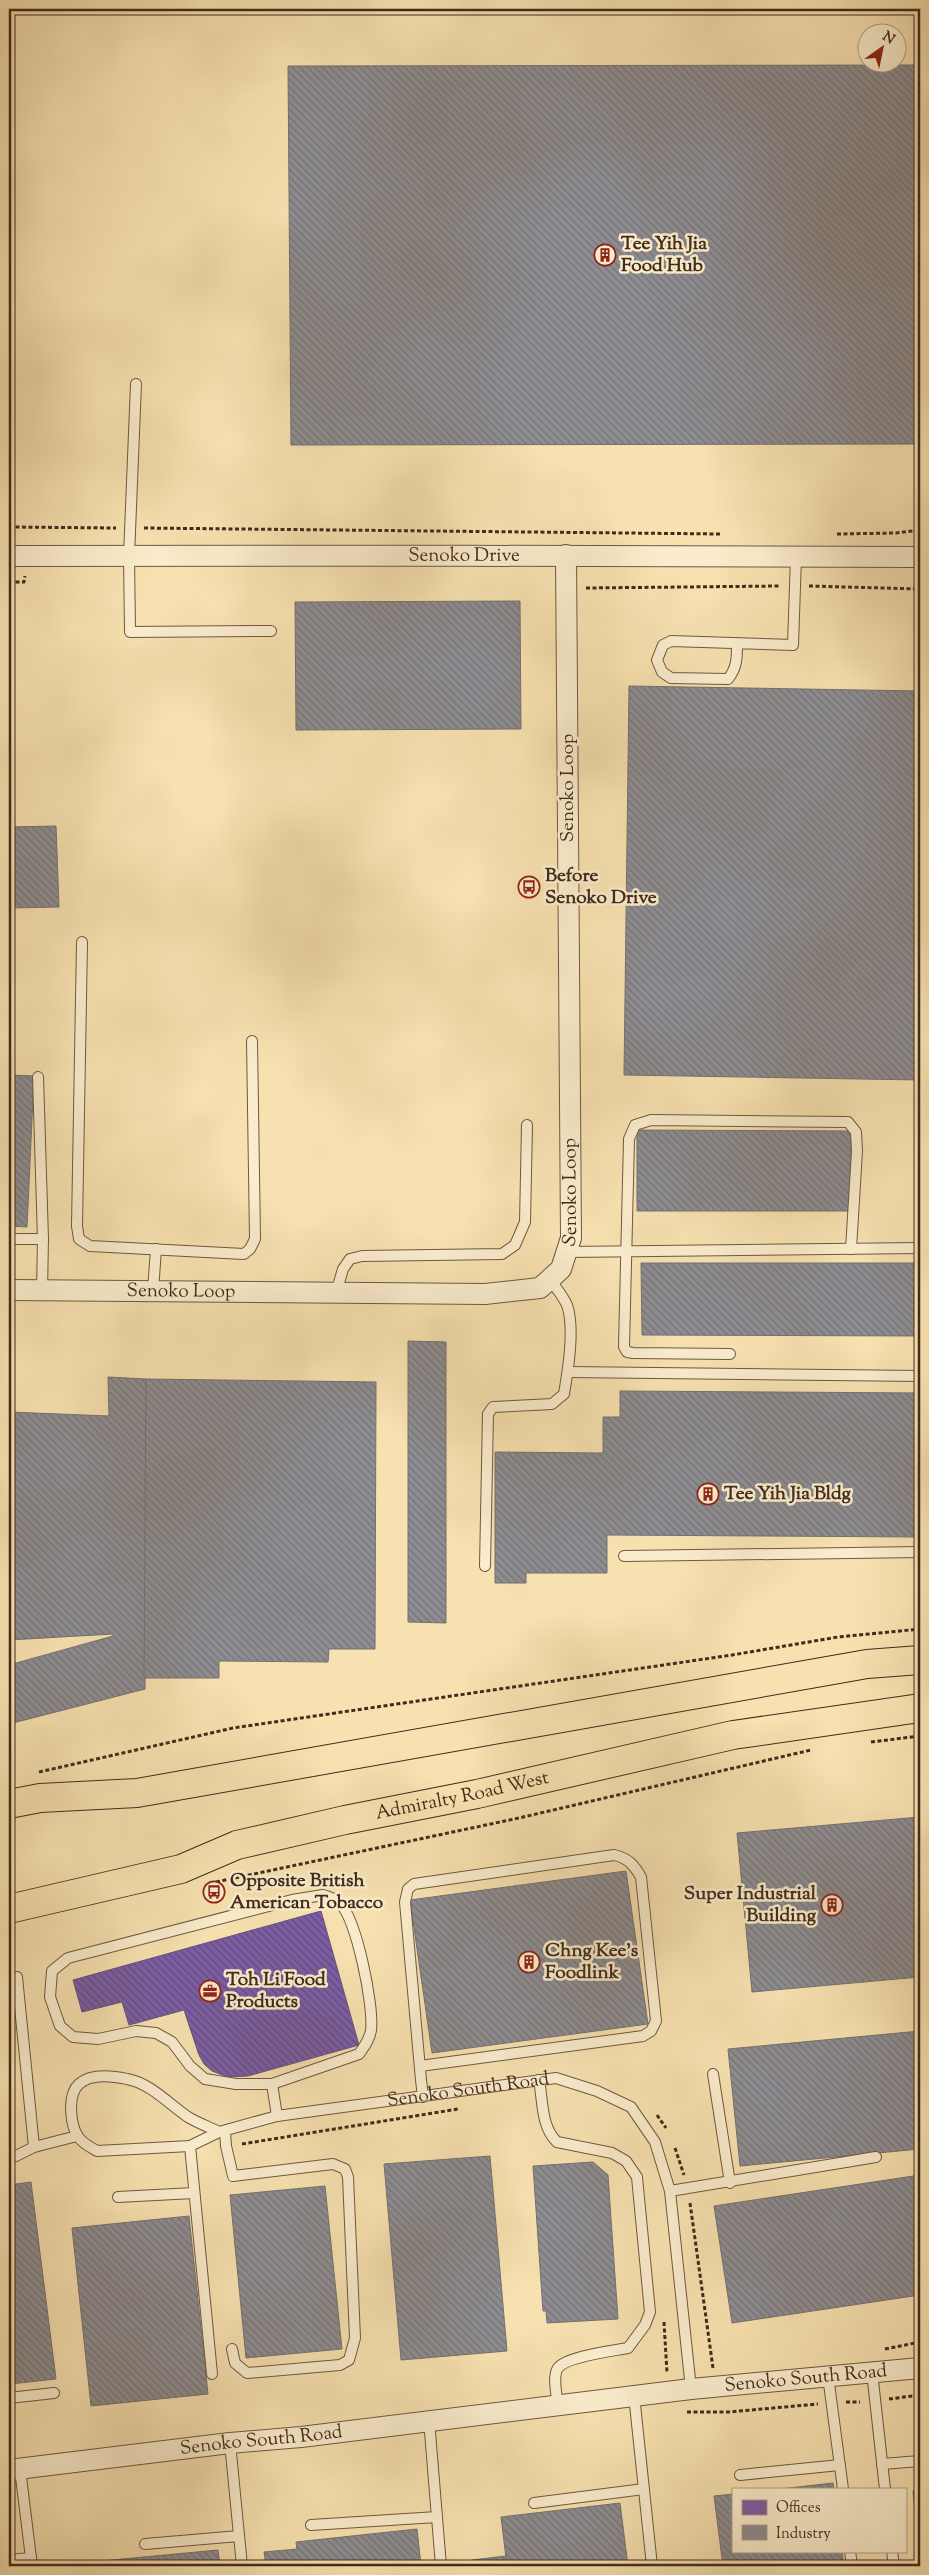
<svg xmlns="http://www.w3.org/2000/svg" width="929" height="2575" font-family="'Sorts Mill Goudy',serif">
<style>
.offices{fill:url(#offices-back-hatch);stroke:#6a4f7d}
.industry{fill:url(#industry-back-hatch);stroke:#76706f}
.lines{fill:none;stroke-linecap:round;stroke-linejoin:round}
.service-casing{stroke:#6e5841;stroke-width:12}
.minor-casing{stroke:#6e5841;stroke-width:22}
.primary-casing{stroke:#412b1c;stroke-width:30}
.path{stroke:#412b1c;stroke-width:3;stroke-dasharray:4 2.5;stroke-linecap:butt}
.service{stroke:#faeccc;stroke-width:10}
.minor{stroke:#faeccc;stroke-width:20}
.primary{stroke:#f7e1b0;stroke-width:28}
.labels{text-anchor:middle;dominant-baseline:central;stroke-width:5;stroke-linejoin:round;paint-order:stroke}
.poi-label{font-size:19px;font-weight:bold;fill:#412b1c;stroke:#faeccc;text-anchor:start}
.street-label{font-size:19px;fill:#412b1c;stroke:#faeccc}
</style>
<defs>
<pattern id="offices-back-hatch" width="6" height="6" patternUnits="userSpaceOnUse" patternTransform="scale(1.25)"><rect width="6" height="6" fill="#7b5ea7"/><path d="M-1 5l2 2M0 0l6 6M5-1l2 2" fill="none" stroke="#614a7f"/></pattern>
<pattern id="industry-back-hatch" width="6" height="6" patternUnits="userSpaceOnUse" patternTransform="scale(1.25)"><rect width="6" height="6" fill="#8d8d92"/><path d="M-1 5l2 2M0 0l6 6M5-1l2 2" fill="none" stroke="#757376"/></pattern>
</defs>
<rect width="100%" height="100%" fill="#f7e1b0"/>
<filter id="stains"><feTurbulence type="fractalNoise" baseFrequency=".004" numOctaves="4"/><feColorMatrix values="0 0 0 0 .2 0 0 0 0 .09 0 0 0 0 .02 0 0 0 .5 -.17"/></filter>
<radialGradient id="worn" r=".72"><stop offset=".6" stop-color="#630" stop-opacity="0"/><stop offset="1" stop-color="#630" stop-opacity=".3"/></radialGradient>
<path class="offices" d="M321 1911 359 2045 248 2076 228 2077 212 2071 204 2064 199 2055 184 2010 129 2025 122 2002 82 2012 73 1980Z"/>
<g class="industry">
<path d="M920 65V444L291 445 288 66Z"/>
<path d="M520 601 521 729 296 730 295 602Z"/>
<path d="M629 686 920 691V1080L624 1075Z"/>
<path d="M56 826 59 907 9 908V827Z"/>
<path d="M9 1075 34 1076 27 1227 9 1226Z"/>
<path d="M637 1130 851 1131 852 1211H637Z"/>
<path d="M641 1263H920V1336L642 1335Z"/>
<path d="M408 1341 446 1342V1623L408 1622Z"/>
<path d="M108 1377 146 1379 145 1689 9 1724V1665L113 1636V1634L9 1640V1412L109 1416Z"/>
<path d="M146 1379 376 1382 375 1649H329L328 1662 219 1661V1678H144Z"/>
<path d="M620 1391 920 1393V1537L607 1535V1573H526V1583H495V1452L603 1453V1417H620Z"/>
<path d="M920 1817V1977L752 1992 737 1833Z"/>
<path d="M626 1871 648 2024 432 2053 410 1900Z"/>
<path d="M920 2031V2149L740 2166 728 2049Z"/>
<path d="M490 2156 507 2351 401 2360 384 2164Z"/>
<path d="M593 2162 608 2175 618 2319 547 2323 546 2311H543L533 2166Z"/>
<path d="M920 2175V2295L732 2323 714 2206Z"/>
<path d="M31 2182 56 2379 10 2384 9 2185Z"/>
<path d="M325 2186 342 2349 246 2358 230 2195Z"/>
<path d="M189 2216 208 2394 91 2406 72 2228Z"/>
<path d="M833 2483 834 2489H780Z"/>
<path d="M920 2490V2562L913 2491Z"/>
<path d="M733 2494V2551H842L844 2566H723L714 2496Z"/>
<path d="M620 2503 628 2566H507L501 2517Z"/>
<path d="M417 2529 421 2566H266L264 2552 297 2549 296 2542Z"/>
<path d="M218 2550 220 2566H101V2561Z"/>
<path d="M506 2556 507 2566H473L472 2560Z"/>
</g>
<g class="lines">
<g class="service-casing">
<g id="service">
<path d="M136 384 129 556 130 632 271 631"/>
<path d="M737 644C737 658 737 668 728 679L671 678 662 672 657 660 663 645 671 641 793 645 796 557"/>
<path d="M82 942 77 1226 79 1239 90 1246 244 1254 250 1249 255 1239 252 1041"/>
<path d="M38 1077 43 1239 42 1291"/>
<path d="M9 1239H43"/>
<path d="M567 1252 920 1248"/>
<path d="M153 1291 156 1249"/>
<path d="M336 1293 343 1269 350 1259 362 1256 502 1254 515 1245 525 1222 527 1125"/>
<path d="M730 1354 633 1353 627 1352 624 1347 629 1139 635 1125 651 1120 848 1122 856 1132 857 1151 851 1249"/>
<path d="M568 1372 920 1376"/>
<path d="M624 1556 920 1552"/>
<path d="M485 1566 488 1414 493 1407 552 1404 564 1394C568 1370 575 1328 567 1305 563 1296 555 1287 550 1279"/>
<path d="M323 1895C328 1897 337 1899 340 1903 357 1921 374 2006 371 2030 370 2039 364 2047 359 2054L272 2084H236L205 2079 190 2066 172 2042 156 2033 136 2031 98 2039 73 2037 60 2026 50 1997 52 1971 68 1958 292 1900Z"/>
<path d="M17 1977 34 2147"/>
<path d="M420 2066 643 2036 651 2031 656 2021 641 1877C634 1865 628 1858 614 1855L414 1884 408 1889 405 1902 421 2080 423 2097"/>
<path d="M713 2074 730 2183"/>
<path d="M539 2080C543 2101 541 2127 557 2142L612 2153 626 2161 637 2177 650 2312 645 2325 628 2348C613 2351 567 2356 558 2368 552 2376 557 2396 558 2406"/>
<path d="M272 2084 277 2116"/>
<path id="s1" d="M219 2132 190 2146 97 2151C90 2147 84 2144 79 2138 70 2126 67 2095 79 2084 91 2073 113 2076 127 2079 150 2083 169 2104 188 2117 198 2123 209 2127 219 2132L277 2116 556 2078 597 2091 631 2107 655 2142 670 2191 691 2389"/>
<path d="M225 2132 226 2146 233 2176 333 2164 345 2169 348 2177 355 2338 349 2360 340 2365 247 2373 235 2363 232 2349"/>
<path d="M190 2146 212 2374"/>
<path d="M9 2157 16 2156 34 2147 77 2136"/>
<path d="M670 2191 876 2157"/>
<path d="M118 2197 194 2193"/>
<path d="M872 2372 885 2489"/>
<path d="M828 2376 843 2489"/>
<path d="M634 2395 652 2566"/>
<path d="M9 2398 54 2393"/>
<path d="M429 2420 441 2566"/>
<path d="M230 2443 242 2566"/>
<path d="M882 2464 920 2461"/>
<path d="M20 2469 32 2566"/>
<path d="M740 2475 840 2465"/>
<path d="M534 2503 644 2489"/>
<path d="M311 2525 437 2517"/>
<path d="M145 2544 239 2536"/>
<path d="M850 2551 852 2566"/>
<path d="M892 2551 894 2566"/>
<path d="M9 2560 31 2558"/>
</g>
</g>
<g class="minor-casing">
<g id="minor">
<path id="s2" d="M9 556C313 555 616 556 920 557"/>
<path id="s3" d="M9 1290 485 1294 540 1288 561 1269 571 1238 566 555"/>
<path id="s4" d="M9 2470 230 2443 301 2437 691 2389 920 2368"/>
</g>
</g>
<g class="primary-casing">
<g id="primary">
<path d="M9 1804 40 1798 137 1793 867 1664 920 1660"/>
<path id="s5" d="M9 1909 181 1869 237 1845 345 1820 477 1794 733 1735 920 1708"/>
</g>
</g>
<g class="path">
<path d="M9 527 116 528"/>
<path d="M144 528 721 534"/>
<path d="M837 534 896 533 920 530"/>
<path d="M9 582H24L25 576"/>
<path d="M809 586 920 589"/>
<path d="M586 588 780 586"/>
<path d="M871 1742 920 1736"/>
<path d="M39 1772 233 1728 732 1655 838 1637 920 1629"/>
<path d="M216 1882 519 1818 811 1750"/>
<path d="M657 2115 666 2128"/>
<path d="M242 2144 458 2109"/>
<path d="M675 2148 684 2175"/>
<path d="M690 2203 713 2368"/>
<path d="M664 2322 667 2373"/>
<path d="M885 2349 920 2342"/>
<path d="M889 2399 920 2395"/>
<path d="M846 2402H860"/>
<path d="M687 2412H729L818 2404"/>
</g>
<use href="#service" class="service"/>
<use href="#minor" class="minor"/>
<use href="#primary" class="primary"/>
</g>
<defs>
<g id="building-ring" transform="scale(1.125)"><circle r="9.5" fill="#faeccc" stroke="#8f2418" stroke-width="1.5"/><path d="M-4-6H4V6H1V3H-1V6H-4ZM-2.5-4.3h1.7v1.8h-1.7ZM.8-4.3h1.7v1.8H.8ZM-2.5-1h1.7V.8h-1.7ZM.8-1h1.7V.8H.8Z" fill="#8f2418"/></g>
<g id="bus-ring" transform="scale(1.125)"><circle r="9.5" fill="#faeccc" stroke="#8f2418" stroke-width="1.5"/><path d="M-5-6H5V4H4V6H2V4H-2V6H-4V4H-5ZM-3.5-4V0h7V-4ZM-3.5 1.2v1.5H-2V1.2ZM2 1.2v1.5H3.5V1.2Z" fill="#8f2418"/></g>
<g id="office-ring" transform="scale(1.125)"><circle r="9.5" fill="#faeccc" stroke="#8f2418" stroke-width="1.5"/><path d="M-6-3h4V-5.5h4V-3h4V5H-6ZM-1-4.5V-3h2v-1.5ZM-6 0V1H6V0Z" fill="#8f2418"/></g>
</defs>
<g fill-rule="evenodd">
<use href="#building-ring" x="605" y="255"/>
<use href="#bus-ring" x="529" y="887"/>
<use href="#building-ring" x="708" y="1494"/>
<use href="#bus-ring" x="214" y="1892"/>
<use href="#building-ring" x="832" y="1905"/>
<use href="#building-ring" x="529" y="1962"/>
<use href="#office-ring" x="210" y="1991"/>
</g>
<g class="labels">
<g class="poi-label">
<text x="621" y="244">Tee Yih Jia<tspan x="621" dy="22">Food Hub</tspan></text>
<text x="545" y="876">Before<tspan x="545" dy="22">Senoko Drive</tspan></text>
<text x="724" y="1494">Tee Yih Jia Bldg</text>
<text x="230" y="1881">Opposite British<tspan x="230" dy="22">American Tobacco</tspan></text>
<text x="816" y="1894" text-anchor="end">Super Industrial<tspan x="816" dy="22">Building</tspan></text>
<text x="545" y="1951">Chng Kee's<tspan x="545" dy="22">Foodlink</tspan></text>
<text x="226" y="1980">Toh Li Food<tspan x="226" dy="22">Products</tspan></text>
</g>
<g class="street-label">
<text stroke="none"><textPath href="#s2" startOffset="455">Senoko Drive</textPath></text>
<text transform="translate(568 788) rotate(-90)">Senoko Loop</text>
<text stroke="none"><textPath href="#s3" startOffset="638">Senoko Loop</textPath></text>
<text stroke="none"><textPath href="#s3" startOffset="172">Senoko Loop</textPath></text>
<text stroke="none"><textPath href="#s5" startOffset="468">Admiralty Road West</textPath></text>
<text stroke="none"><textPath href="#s1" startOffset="615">Senoko South Road</textPath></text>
<text stroke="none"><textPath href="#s4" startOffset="802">Senoko South Road</textPath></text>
<text stroke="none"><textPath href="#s4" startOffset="254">Senoko South Road</textPath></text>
</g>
</g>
<rect width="929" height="2575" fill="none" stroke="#f7e1b0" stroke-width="30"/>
<rect x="10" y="10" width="909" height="2555" fill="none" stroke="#412b1c" stroke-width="2.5"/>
<rect x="15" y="15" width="899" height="2545" fill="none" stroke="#412b1c"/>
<rect x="732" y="2488" width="175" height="65" fill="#faeccc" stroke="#b09f86"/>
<rect x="742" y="2500" width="25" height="15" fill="#7b5ea7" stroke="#b09f86"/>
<text x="776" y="2512" font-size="15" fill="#412b1c">Offices</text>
<rect x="742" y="2525" width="25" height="15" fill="#8d8d92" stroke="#b09f86"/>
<text x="776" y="2538" font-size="15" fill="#412b1c">Industry</text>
<g transform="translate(882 48) rotate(33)"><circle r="24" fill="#faeccc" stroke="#b09f86"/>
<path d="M0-4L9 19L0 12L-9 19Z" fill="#8f2418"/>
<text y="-8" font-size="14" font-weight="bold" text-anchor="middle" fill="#412b1c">N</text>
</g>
<rect width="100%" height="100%" filter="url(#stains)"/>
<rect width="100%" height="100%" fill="url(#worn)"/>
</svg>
